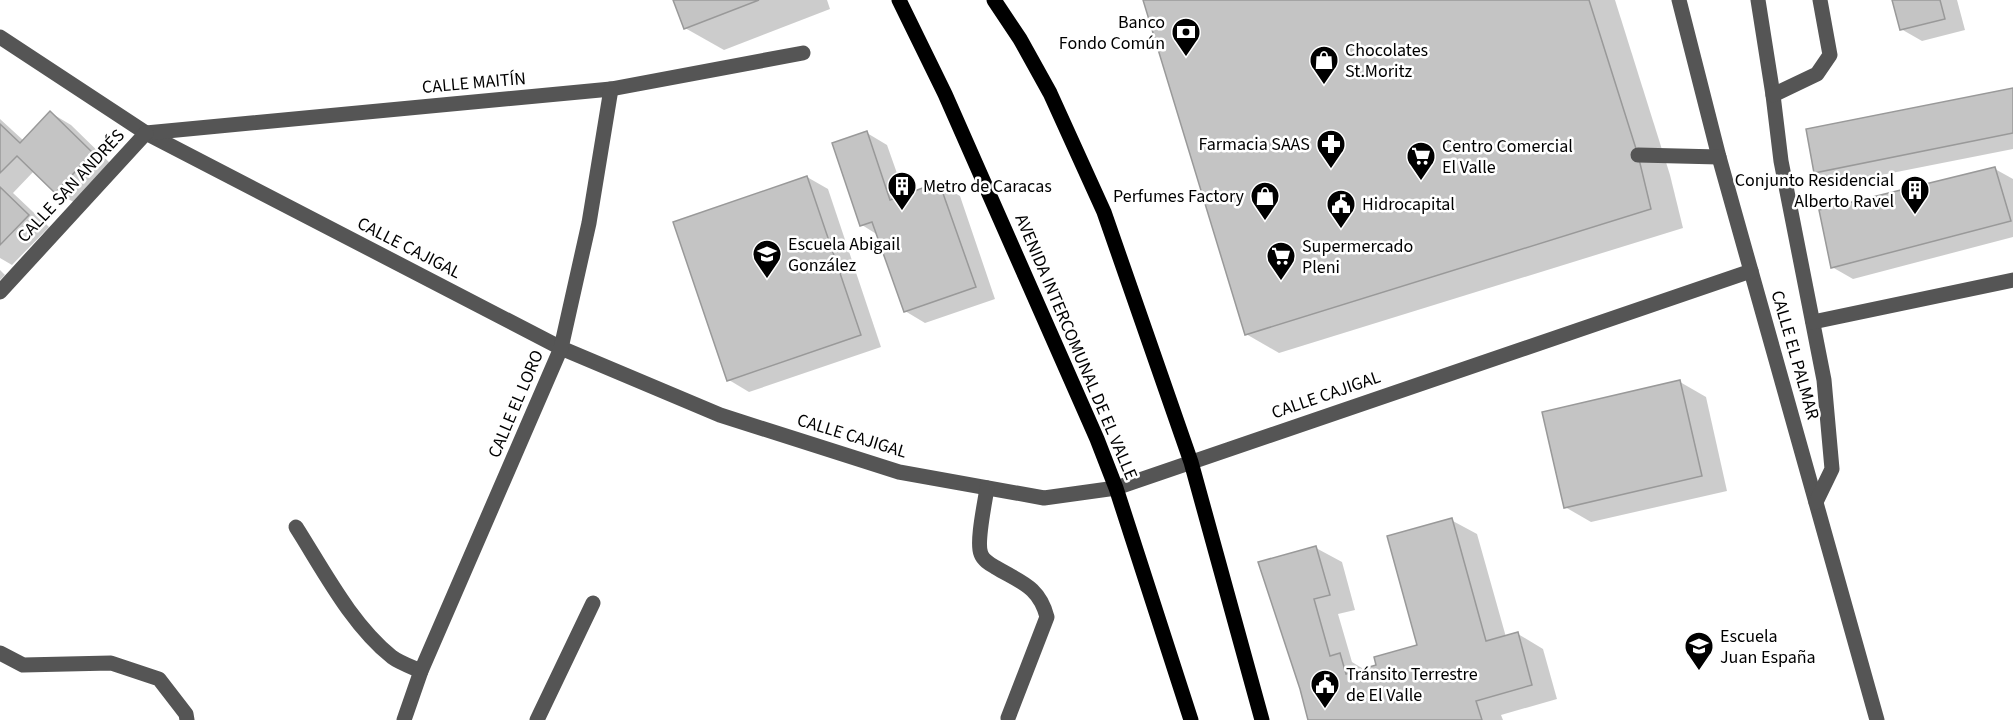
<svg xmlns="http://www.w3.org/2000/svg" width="2013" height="720" font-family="'Source Sans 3',sans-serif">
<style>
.shadow{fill:#0003}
.building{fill:#c4c4c4;stroke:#999;stroke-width:1.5}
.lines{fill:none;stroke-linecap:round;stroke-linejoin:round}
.minor{stroke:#555;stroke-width:15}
.major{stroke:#000;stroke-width:15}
.labels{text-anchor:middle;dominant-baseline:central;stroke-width:5;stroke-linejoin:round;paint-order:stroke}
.poi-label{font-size:18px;fill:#000;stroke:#fff;text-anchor:start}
.street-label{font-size:18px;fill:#000;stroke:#fff}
</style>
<rect width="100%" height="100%" fill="#fff"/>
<g class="shadow">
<path d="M675 0H827L830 9 724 50 685 28Z"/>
<path d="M1144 0H1615L1670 175 1683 228 1279 353 1246 334Z"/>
<path d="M1894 0H1957L1965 30 1922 41 1901 29Z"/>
<path d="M2013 90V149L1836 184 1816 172Z"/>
<path d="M51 113 71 125 113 166 77 204 56 192 34 171 13 193 49 227 12 265 0 258V119L24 141Z"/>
<path d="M867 133 887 145 905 196 939 184 960 196 995 299 925 323 905 311 878 235 862 225Z"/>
<path d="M1995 169 2013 179V237L1853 279 1832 267Z"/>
<path d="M807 177 828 189 881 347 749 392 729 380 675 223Z"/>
<path d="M0 270 5 275 0 280Z"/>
<path d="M1680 382 1706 397 1727 491 1591 522 1565 507Z"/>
<path d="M1451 520 1477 534 1506 637 1518 634 1543 649 1557 699 1501 715 1503 720H1310L1302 688 1316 548 1342 562 1355 610 1338 614 1352 662 1365 670 1419 646Z"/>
</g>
<g class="building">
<path d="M673 0H759L684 29Z"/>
<path d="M1143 0H1589L1638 155 1651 209 1245 335Z"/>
<path d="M1892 0H1940L1945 19 1900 30Z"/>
<path d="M2013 88V133L1814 173 1806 129Z"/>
<path d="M50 111 93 153 55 193 17 156 0 173V124L20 143Z"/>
<path d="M867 131 890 200 939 182 976 287 904 312 872 222 860 226 832 143Z"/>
<path d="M1995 167 2011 221 1831 268 1819 210Z"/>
<path d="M807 176 861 335 727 381 673 222Z"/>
<path d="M0 187 29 215 0 245Z"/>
<path d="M1680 380 1702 476 1564 508 1542 412Z"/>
<path d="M1452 518 1486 641 1518 632 1532 685 1476 701 1482 720H1308L1300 689 1258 562 1316 546 1330 595 1314 599 1330 656 1340 653 1346 674 1376 665 1374 657 1417 645 1387 536Z"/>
</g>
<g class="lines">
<g class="minor">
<path d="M1679 0 1719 157 1877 720"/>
<path d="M1758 0 1773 95 1781 161 1824 380 1832 469 1816 502"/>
<path d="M0 37 146 133 561 348 720 415 899 472 1044 498 1116 488 1751 271"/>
<path d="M1773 95 1817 74 1830 55 1820 0"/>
<path d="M146 133 611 89 803 53"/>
<path d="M1638 155 1719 157"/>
<path d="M0 292 146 133"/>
<path d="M1813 322 2013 280"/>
<path d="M987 488C985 502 976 543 981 554 983 560 990 564 995 567 1020 582 1039 586 1047 617L1008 718"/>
<path d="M296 527C324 571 351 624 392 657 400 663 412 667 421 671"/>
<path d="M0 653 23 665 111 663 159 679 186 714 187 720"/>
<path d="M404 720 421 671 561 348 589 223 611 89"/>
<path d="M537 720 593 603"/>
</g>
<g class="major">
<path d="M899 0 945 94 1097 439 1116 488 1191 720"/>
<path d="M994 0 1020 39 1050 93 1104 212 1191 462 1262 720"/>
</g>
</g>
<defs>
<g id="bank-pin" transform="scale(1.5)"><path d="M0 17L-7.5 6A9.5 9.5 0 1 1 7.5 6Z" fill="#000" stroke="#fff"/><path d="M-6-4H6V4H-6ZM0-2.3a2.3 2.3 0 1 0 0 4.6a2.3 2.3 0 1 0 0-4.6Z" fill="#fff"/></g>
<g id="shop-pin" transform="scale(1.5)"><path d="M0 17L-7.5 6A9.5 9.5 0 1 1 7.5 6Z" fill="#000" stroke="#fff"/><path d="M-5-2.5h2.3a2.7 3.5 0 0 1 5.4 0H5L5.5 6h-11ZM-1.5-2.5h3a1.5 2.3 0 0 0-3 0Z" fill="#fff"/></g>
<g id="pharmacy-pin" transform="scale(1.5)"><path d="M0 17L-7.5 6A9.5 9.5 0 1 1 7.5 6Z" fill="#000" stroke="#fff"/><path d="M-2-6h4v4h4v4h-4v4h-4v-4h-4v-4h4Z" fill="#fff"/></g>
<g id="supermarket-pin" transform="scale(1.5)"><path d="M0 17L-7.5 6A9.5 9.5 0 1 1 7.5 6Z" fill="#000" stroke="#fff"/><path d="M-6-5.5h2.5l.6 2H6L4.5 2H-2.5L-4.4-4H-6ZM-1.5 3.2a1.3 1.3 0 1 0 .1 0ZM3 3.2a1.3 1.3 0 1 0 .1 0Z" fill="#fff"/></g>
<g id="building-pin" transform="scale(1.5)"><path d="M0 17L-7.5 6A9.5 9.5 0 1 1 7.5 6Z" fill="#000" stroke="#fff"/><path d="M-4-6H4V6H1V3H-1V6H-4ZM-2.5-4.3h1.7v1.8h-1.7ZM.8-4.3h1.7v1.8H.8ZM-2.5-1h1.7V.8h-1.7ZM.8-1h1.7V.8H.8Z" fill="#fff"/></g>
<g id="civic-pin" transform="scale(1.5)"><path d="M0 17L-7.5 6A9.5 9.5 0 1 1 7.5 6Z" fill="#000" stroke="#fff"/><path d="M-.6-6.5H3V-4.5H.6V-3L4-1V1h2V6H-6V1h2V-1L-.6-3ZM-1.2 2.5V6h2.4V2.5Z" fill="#fff"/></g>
<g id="school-pin" transform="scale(1.5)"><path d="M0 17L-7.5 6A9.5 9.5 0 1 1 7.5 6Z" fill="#000" stroke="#fff"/><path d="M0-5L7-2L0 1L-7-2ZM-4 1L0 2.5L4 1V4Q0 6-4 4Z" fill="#fff"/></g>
</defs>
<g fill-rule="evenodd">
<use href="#bank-pin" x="1186" y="32"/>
<use href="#shop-pin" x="1324" y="60"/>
<use href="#pharmacy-pin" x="1331" y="144"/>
<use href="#supermarket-pin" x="1421" y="156"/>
<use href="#building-pin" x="902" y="186"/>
<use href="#building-pin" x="1915" y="190"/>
<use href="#shop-pin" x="1265" y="196"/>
<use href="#civic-pin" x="1341" y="204"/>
<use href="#school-pin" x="767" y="254"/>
<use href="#supermarket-pin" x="1281" y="256"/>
<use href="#school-pin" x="1699" y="646"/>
<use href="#civic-pin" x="1325" y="684"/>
</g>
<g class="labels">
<g class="poi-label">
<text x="1165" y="22" text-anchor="end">Banco<tspan x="1165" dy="21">Fondo Común</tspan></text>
<text x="1345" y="50">Chocolates<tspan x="1345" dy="21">St.Moritz</tspan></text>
<text x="1310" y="144" text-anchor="end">Farmacia SAAS</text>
<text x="1442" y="146">Centro Comercial<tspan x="1442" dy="21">El Valle</tspan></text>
<text x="1894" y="180" text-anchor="end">Conjunto Residencial<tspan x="1894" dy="21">Alberto Ravel</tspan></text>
<text x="923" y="186">Metro de Caracas</text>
<text x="1244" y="196" text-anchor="end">Perfumes Factory</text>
<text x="1362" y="204">Hidrocapital</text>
<text x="788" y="244">Escuela Abigail<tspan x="788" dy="21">González</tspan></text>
<text x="1302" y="246">Supermercado<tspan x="1302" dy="21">Pleni</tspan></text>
<text x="1720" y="636">Escuela<tspan x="1720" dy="21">Juan España</tspan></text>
<text x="1346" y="674">Tránsito Terrestre<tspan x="1346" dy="21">de El Valle</tspan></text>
</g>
<g class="street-label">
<text transform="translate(474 83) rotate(-5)">CALLE MAITÍN</text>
<text transform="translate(71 186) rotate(-47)">CALLE SAN ANDRÉS</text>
<text transform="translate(409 248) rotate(27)">CALLE CAJIGAL</text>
<text transform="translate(1076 347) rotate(67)">AVENIDA INTERCOMUNAL DE EL VALLE</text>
<text transform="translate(1795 355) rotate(74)">CALLE EL PALMAR</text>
<text transform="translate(1326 395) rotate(-19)">CALLE CAJIGAL</text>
<text transform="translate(516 404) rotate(-67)">CALLE EL LORO</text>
<text transform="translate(852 436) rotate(17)">CALLE CAJIGAL</text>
</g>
</g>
</svg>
